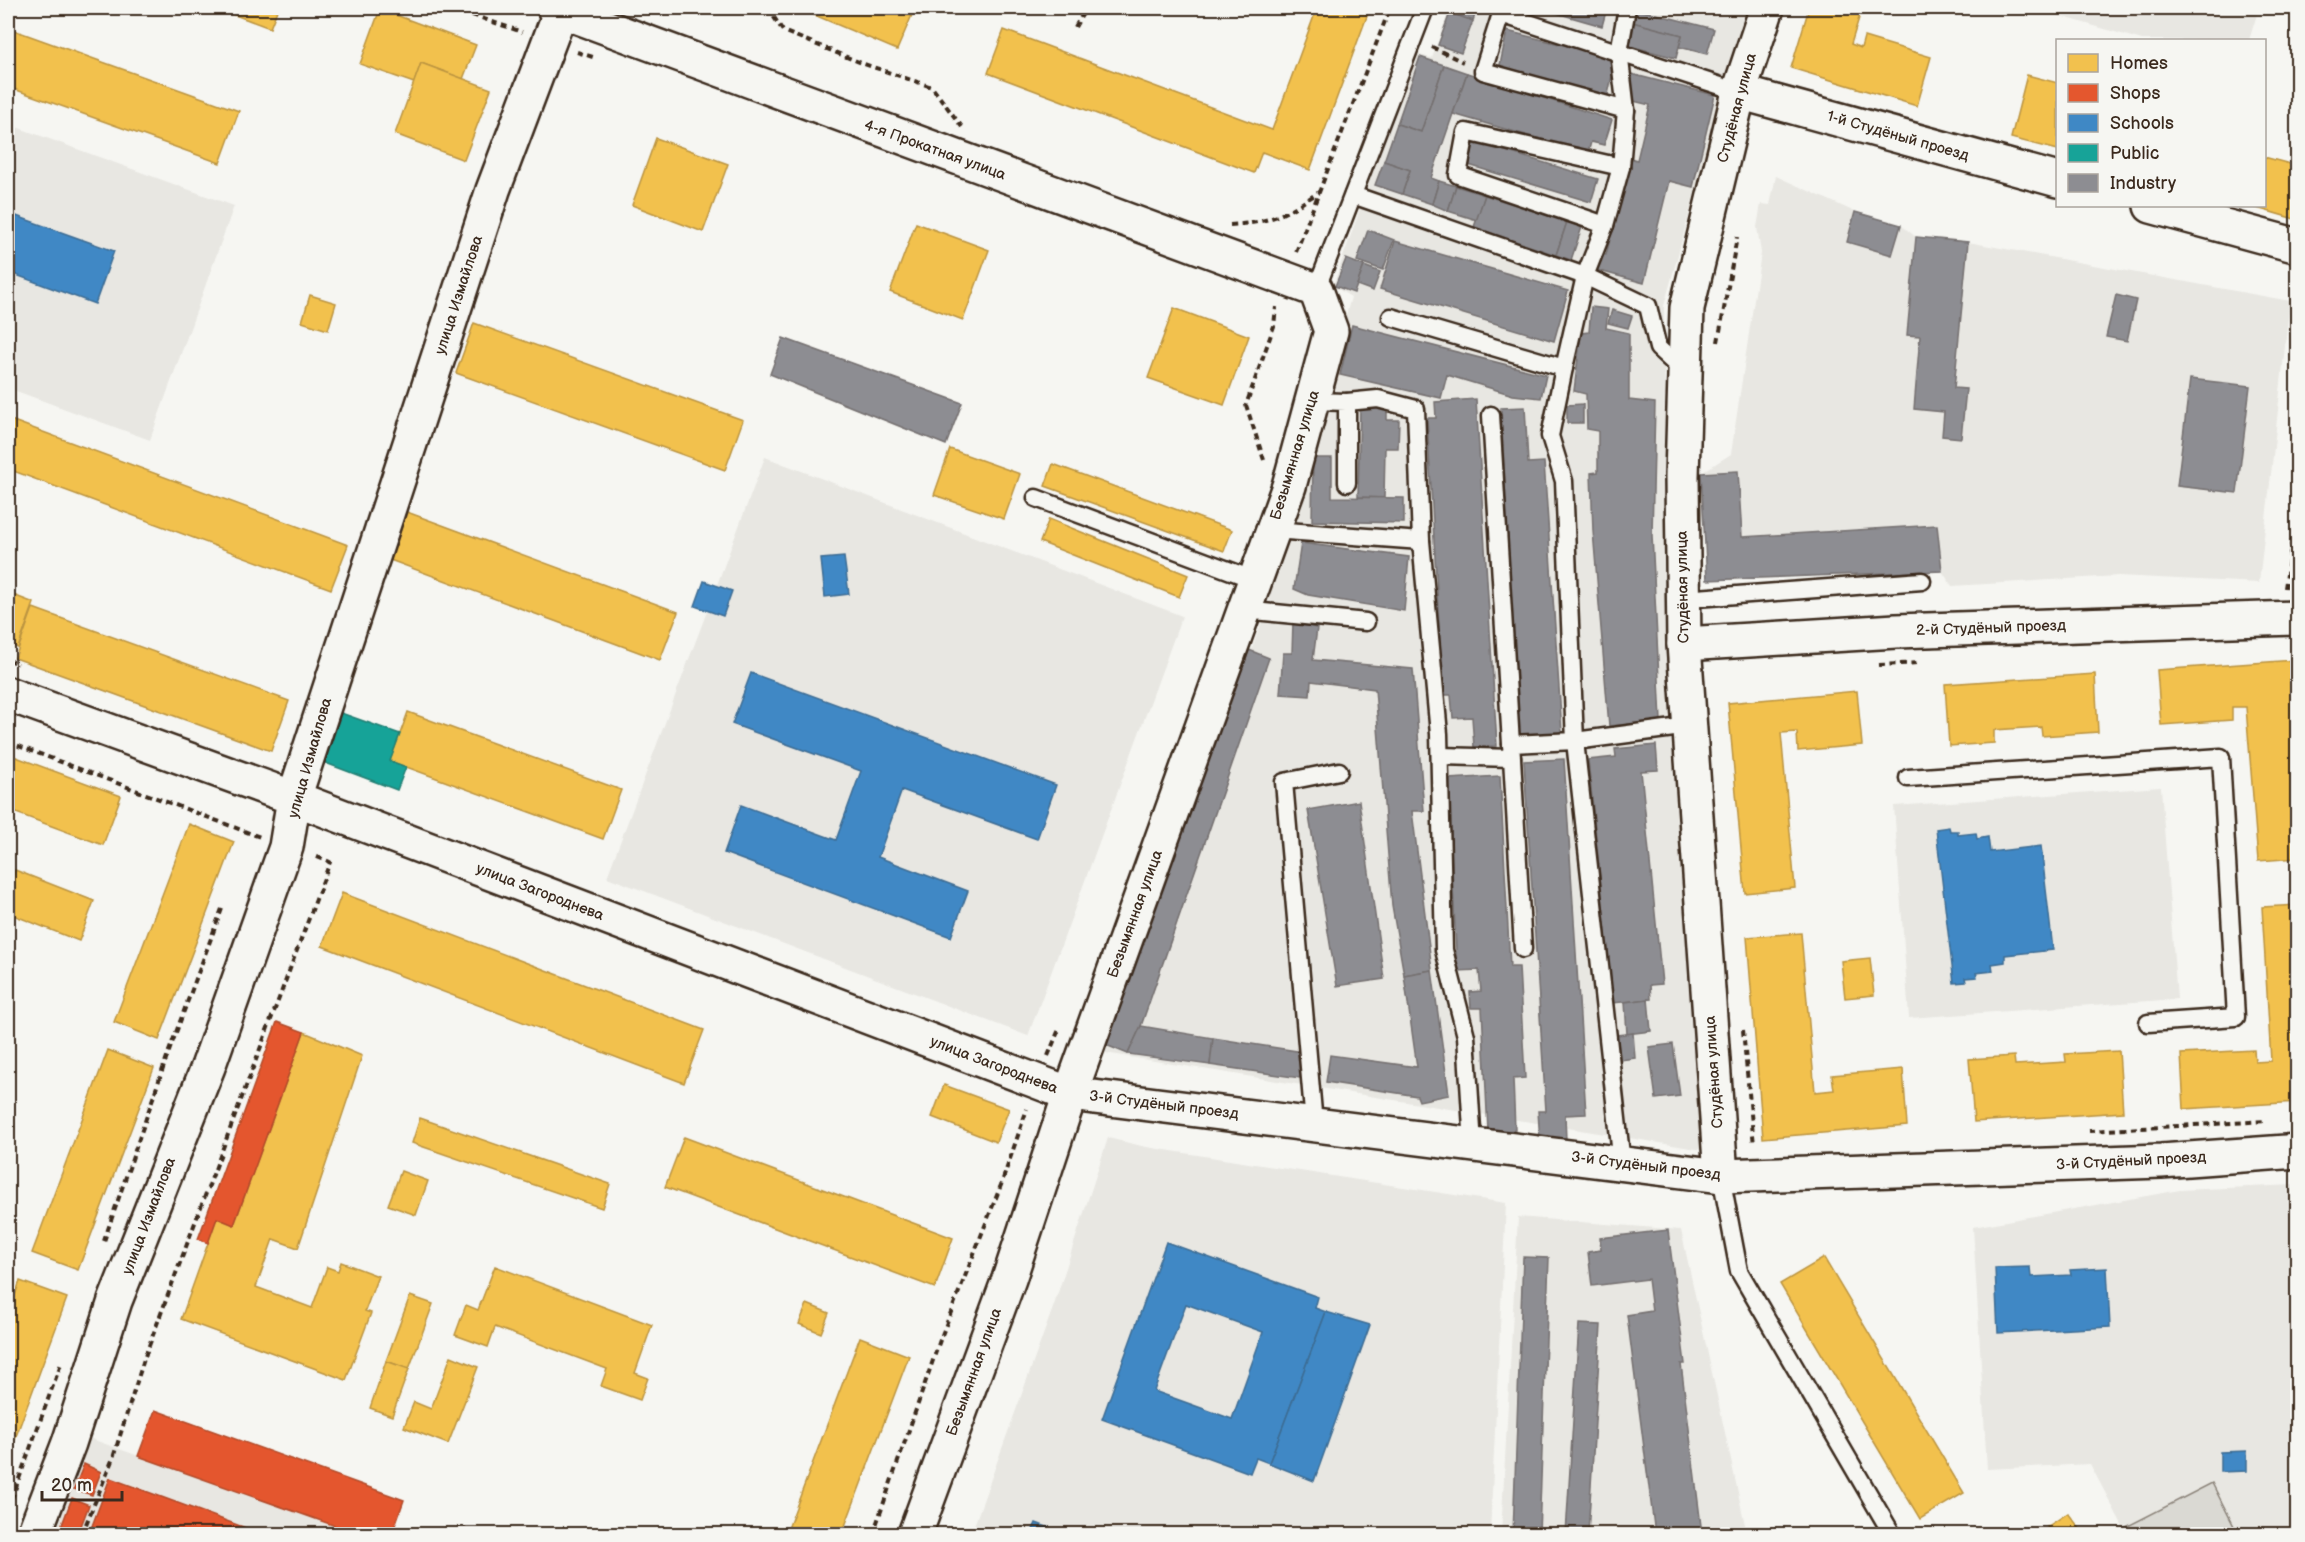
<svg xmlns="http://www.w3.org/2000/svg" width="2305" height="1542" font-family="'Balsamiq Sans',sans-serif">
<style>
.built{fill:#e8e7e2}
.green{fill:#dad9d3;stroke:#8a8278;stroke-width:1.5}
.homes{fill:#f2c14e;stroke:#bb9440;stroke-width:1.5}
.shops{fill:#e4572e;stroke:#b14a29;stroke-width:1.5}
.schools{fill:#3f88c5;stroke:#3e6c93;stroke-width:1.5;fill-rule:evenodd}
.public{fill:#17a398;stroke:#227f73;stroke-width:1.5}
.industry{fill:#8d8d92;stroke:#746f6f;stroke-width:1.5}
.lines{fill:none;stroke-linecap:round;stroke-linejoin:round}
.lane-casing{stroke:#3b2a1e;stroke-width:21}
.street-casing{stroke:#3b2a1e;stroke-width:38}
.secondary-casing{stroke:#3b2a1e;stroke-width:38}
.path{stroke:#3b2a1e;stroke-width:4;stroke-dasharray:6 4.5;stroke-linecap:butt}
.lane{stroke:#f6f6f2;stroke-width:16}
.street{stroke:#f6f6f2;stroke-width:33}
.secondary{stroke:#f6f6f2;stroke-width:33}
.labels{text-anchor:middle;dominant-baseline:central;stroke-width:6;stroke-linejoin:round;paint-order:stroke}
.street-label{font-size:15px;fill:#3b2a1e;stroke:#f6f6f2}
</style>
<rect width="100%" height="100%" fill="#f6f6f2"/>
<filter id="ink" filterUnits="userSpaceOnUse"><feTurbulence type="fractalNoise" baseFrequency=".0167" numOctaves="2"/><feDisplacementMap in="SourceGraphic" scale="12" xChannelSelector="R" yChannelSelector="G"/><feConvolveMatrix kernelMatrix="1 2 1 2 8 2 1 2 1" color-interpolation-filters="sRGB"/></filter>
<g filter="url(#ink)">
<g class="built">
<path d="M1450 8H1750L1724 87 1664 306 1667 651 1709 1151 1105 1053 1266 610 1351 297 1333 286 1414 54 1432 58Z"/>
<path d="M2033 8H2259L2249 40H2142Z"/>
<path d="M8 124 234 206 150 440 8 388Z"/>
<path d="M1776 176 1855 212 1901 225 1916 237 1968 242 2290 301 2259 583 2118 576 1952 586 1942 571 1707 580 1701 473 1731 454 1761 253 1757 227 1761 204 1770 205Z"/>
<path d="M765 457 1182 616 1028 1036 607 877Z"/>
<path d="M2161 787 2177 999 1909 1018 1894 806Z"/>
<path d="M1108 1138 1146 1147 1506 1203 1490 1534H971L1054 1305Z"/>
<path d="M2297 1185V1534H2127L2090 1464 1987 1469 1973 1227 2180 1190Z"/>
<path d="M1518 1217 1681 1230 1747 1534H1501Z"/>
<path d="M86 1437 355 1534H54L56 1517Z"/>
</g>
<path class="green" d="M2212 1483 2238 1534H2127L2124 1528Z"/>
<g class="homes">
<path d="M216 8H278L270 28Z"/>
<path d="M798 8H915L897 50Z"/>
<path d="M1317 8H1370L1310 170 1262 152 1254 173 988 73 1004 30 1272 130Z"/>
<path d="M1809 8H1862L1851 44 1861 48 1864 37 1931 57 1917 106 1791 68Z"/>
<path d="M380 9 476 45 463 79 421 63 414 83 360 64Z"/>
<path d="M8 28 239 111 220 163 8 87Z"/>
<path d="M421 63 491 89 464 160 395 134Z"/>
<path d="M2027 75 2058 83V150L2011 138Z"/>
<path d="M656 138 728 164 703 232 632 205Z"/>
<path d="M2264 157 2298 166V220L2250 206H2264Z"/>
<path d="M916 223 989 250 963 320 890 292Z"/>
<path d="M310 295 336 303 328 330 302 322Z"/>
<path d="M1174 308 1249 336 1224 405 1148 378Z"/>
<path d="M474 323 743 420 725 470 456 373Z"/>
<path d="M8 419 348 545 331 589 8 469Z"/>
<path d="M950 449 1020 474 1004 519 934 495Z"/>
<path d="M1053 464 1232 530 1224 551 1045 486Z"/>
<path d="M407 512 678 612 660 660 390 560Z"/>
<path d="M1049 519 1188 575 1179 597 1040 542Z"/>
<path d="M8 593 34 603 18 648 8 644Z"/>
<path d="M33 608 289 701 271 751 15 658Z"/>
<path d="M2296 660 2298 858 2258 861 2246 707H2232V720L2161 725 2157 670Z"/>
<path d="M2095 674 2098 732 2042 736 2041 727 1994 730V743L1949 746 1945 684Z"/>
<path d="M1857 691 1862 745 1798 751 1797 732 1781 733 1795 888 1745 893 1728 703Z"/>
<path d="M408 712 621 790 603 839 390 761Z"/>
<path d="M8 754 121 796 103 845 8 810Z"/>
<path d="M189 824 234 842 159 1040 114 1022Z"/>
<path d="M15 870 94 901 79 941 8 913V889Z"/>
<path d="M342 893 704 1030 684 1083 322 946Z"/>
<path d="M2298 905V1102L2184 1109 2181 1054 2254 1050 2255 1062 2271 1061 2262 907Z"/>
<path d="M1801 933 1815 1092 1834 1090 1832 1075 1903 1069 1907 1126 1763 1138 1747 937Z"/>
<path d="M1870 958 1874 995 1845 998 1841 961Z"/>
<path d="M304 1032 362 1056 298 1248 273 1239 256 1287 312 1308 327 1267 338 1271 341 1262 378 1276 365 1311 371 1313 346 1380 181 1319 217 1218 234 1225Z"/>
<path d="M108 1050 154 1068 78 1270 32 1253Z"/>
<path d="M2119 1051 2123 1112 1974 1122 1969 1059 2014 1056 2015 1065 2066 1062 2065 1054Z"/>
<path d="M944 1085 1009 1109 996 1142 932 1117Z"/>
<path d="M420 1118 610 1184 602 1208 412 1143Z"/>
<path d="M684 1137 953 1238 935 1288 665 1187Z"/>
<path d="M401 1171 428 1181 416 1215 388 1205Z"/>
<path d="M1824 1258 1964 1493 1920 1519 1780 1284Z"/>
<path d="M495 1266 652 1325 635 1373 648 1378 640 1400 601 1386 607 1369 495 1327 488 1347 455 1335 466 1305 478 1310Z"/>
<path d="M20 1281 67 1298 8 1458V1315Z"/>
<path d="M410 1296 433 1304 409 1369 386 1361Z"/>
<path d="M807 1304 829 1313 821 1333 799 1324Z"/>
<path d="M860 1337 909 1356 842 1534H786Z"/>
<path d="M451 1356 478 1367 448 1444 404 1427 414 1402 431 1409Z"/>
<path d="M386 1361 409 1369 392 1416 370 1408Z"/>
<path d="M2068 1513 2084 1534H2052L2047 1527Z"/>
</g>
<g class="shops">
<path d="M277 1022 304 1032 234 1225 217 1218 208 1243 198 1239Z"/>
<path d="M155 1410 404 1500 392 1534H358L138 1456Z"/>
<path d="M84 1464 101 1472 92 1495 74 1489Z"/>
<path d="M110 1478 262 1534H89Z"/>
<path d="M72 1498 89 1505 78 1534 60 1530Z"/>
</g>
<g class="schools">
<path d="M8 213 114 251 95 304 8 272Z"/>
<path d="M844 557 849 594 825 597 821 559Z"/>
<path d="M704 581 732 591 723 616 695 606Z"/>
<path d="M751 673 1056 785 1037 839 902 790 878 857 968 891 951 937 724 853 741 805 836 840 861 771 732 724Z"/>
<path d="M1949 827 1950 831H1958V835L1976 833 1977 839 1988 837 1990 852 2041 846 2053 950 2005 955V962L1992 964 1993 971 1976 973 1977 977 1965 978 1966 982 1954 983 1936 829Z"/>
<path d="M1166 1242 1318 1297 1315 1308 1326 1312 1269 1463 1256 1458 1250 1473 1102 1419ZM1186 1304 1263 1332 1232 1419 1154 1391Z"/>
<path d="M2030 1267 2031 1277 2071 1275 2070 1270 2107 1268 2110 1327 1998 1333 1995 1268Z"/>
<path d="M1326 1312 1370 1325 1314 1481 1269 1463Z"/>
<path d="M2247 1451V1471L2220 1472V1452Z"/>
<path d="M1036 1523 1066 1534H1031Z"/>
</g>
<path class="public" d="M341 713 400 734 390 761 406 767 397 790 323 762Z"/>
<g class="industry">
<path d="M1452 8H1477L1473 21 1450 13Z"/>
<path d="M1539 8H1607L1602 26Z"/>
<path d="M1632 8 1714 29 1707 54 1679 47 1682 35 1628 21Z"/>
<path d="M1450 13 1473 21 1461 53 1438 45Z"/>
<path d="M1628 21 1682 35 1676 58 1622 44Z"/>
<path d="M1507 31 1616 58 1607 99 1499 70Z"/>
<path d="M1420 57 1444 65 1421 132 1397 124Z"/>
<path d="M1444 65 1467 73 1431 178 1439 181 1432 204 1402 194 1410 170 1384 161 1397 124 1421 132Z"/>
<path d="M1467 73 1612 120 1604 145 1591 142 1588 153 1453 114Z"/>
<path d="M1631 74 1715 95 1693 187 1669 181 1644 283 1596 270 1600 254 1606 255 1630 158 1637 160 1650 105 1625 99Z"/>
<path d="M1469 140 1598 179 1591 202 1462 163Z"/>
<path d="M1384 161 1410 170 1402 194 1375 185Z"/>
<path d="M1439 181 1456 186 1448 211 1432 204Z"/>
<path d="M1456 186 1485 195 1477 220 1448 211Z"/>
<path d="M1485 195 1567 222 1556 255 1474 227Z"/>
<path d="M1855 212 1901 225 1892 255 1847 242Z"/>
<path d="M1567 222 1582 227 1571 260 1556 255Z"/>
<path d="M1368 230 1394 240 1383 270 1357 261Z"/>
<path d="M1916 237 1968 242 1954 388 1966 389 1961 438 1942 436 1944 412 1914 409 1920 336 1907 335Z"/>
<path d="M1395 241 1568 291 1554 341 1380 289Z"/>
<path d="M1346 259 1364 266 1354 293 1335 286Z"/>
<path d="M1364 266 1380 272 1373 291 1357 285Z"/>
<path d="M2116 295 2136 300 2127 341 2106 337Z"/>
<path d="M1591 307 1608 309 1606 328 1629 333V400L1655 403 1652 535 1661 721 1609 726 1593 531 1591 473 1598 472V431L1587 429 1586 394 1574 391 1581 333 1589 332Z"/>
<path d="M1612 310 1632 316 1628 328 1608 323Z"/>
<path d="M1352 325 1546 375 1541 398 1513 395 1447 375 1441 398 1340 375Z"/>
<path d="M783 338 962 403 946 445 770 374Z"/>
<path d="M2190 379 2250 386 2237 493 2177 486Z"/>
<path d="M1476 399 1497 746 1474 747 1472 717 1453 718 1451 695H1443L1427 418H1436L1435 402Z"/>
<path d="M1583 404V423H1567V405Z"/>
<path d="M1360 407H1387V420H1399L1398 448H1385L1384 498 1358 497Z"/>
<path d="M1525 407 1528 463 1544 462 1562 733 1518 735 1501 408Z"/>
<path d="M1313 458H1332V497L1404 498V523L1312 521Z"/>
<path d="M1738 471 1742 537 1937 525 1942 571 1707 580 1701 473Z"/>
<path d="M1301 543 1409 557 1404 611 1308 595 1294 589Z"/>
<path d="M1293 623 1317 628 1313 660 1413 669 1424 811H1412L1432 970 1404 975 1392 906 1375 689 1311 681 1310 696 1280 694 1283 653H1292Z"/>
<path d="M1249 650 1269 658 1141 1026 1128 1054 1106 1045Z"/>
<path d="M1656 745 1658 770 1641 771 1662 984 1650 985 1651 999 1613 1003 1588 760 1616 757 1615 749Z"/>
<path d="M1564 759 1586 1114 1565 1115 1566 1140 1540 1142 1538 1111H1546L1524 761Z"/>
<path d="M1500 776 1510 967H1519L1525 1078 1513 1079 1515 1130 1488 1132 1482 1008H1471L1470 992 1481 991 1479 970 1457 971 1448 779Z"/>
<path d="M1359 801 1384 979 1337 986 1308 810Z"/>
<path d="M1432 970 1449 1095 1419 1101 1417 1096 1326 1082 1330 1055 1417 1067 1404 975Z"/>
<path d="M1648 999 1651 1031 1627 1034 1625 1002Z"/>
<path d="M1141 1026 1213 1038 1210 1065 1128 1054Z"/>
<path d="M1633 1033 1635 1058 1620 1060 1617 1035Z"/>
<path d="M1213 1038 1303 1052 1300 1078 1210 1065Z"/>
<path d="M1673 1044 1680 1096 1656 1099 1649 1047Z"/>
<path d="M1668 1230 1685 1364H1681L1702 1534H1655L1627 1315 1652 1311 1648 1279 1592 1286 1588 1252 1601 1250 1600 1238Z"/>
<path d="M1523 1257 1549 1258 1539 1534H1513Z"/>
<path d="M1579 1324 1601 1325 1588 1534H1566Z"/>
</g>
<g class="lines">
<g class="lane-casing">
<g id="lane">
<path d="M1627 8 1619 52 1626 110 1621 167 1605 225 1585 276 1648 306 1658 348 1684 372"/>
<path d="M1626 110 1483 71 1501 14 1739 92"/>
<path d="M1353 195 1585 276 1564 368"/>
<path d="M1605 225 1458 175 1466 132 1621 167"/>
<path d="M1316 290 1425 8"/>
<path d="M1391 317 1564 368 1550 436 1564 481 1575 741 1511 744 1512 758 1440 756"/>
<path d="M1312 401 1347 402V483"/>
<path d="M1491 415 1511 744"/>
<path d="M1036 498 1255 580"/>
<path d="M1273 530 1421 541 1416 409 1378 399 1347 402"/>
<path d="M1421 541 1439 734 1444 950 1466 1036 1473 1145"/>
<path d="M1683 599 1922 581"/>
<path d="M1244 610 1366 622"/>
<path d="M1512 758 1523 949"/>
<path d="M1908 778 2221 757 2236 1017 2148 1023"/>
<path d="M1314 1124 1284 782 1339 771"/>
<path d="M1622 1164 1575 741 1689 726"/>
<path d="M1721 1176 1739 1271 1892 1534"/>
</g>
</g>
<g class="street-casing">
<g id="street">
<path d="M554 8 1316 290 1331 331 1289 486 1070 1094 1009 1279 915 1534"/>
<path d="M561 10 493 190 294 798 1070 1094 1721 1176 2161 1161 2298 1151"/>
<path d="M1739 92 2058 180"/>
<path d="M2151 206 2298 246"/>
<path d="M1684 644 1896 631 2298 618"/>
<path d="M1721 1176 1684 644 1682 476 1687 308 1739 92 1767 8"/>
</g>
</g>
<g class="secondary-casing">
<path id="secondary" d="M8 694 294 798 286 847 208 1067 115 1301 69 1443 34 1534"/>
</g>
<g class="path">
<path d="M452 8 522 32"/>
<path d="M768 8 783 31 864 64 932 87 962 127"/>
<path d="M1075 27 1086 8"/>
<path d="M1432 47 1463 62"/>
<path d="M577 52 596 58"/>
<path d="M1230 225C1270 223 1286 214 1319 192"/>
<path d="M1296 252 1390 8"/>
<path d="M1718 342 1737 237"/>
<path d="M1264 460 1246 405 1274 326 1276 307"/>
<path d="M2285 588 2298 499"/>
<path d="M8 660 18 664"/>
<path d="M1879 665 1919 663"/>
<path d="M8 742 260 837"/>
<path d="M1743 1030 1754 1145"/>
<path d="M1048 1056 1060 1027"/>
<path d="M2089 1131 2267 1121"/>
<path d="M104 1241 168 1054 223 906"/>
<path d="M8 1509 62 1361"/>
<path d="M82 1534 113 1458 144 1359 330 862 315 856"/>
<path d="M873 1534 940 1340 1001 1185 1027 1109"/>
</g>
<use href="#lane" class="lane"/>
<use href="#street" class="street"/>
<use href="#secondary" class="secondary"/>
</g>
</g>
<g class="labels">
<g class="street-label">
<text transform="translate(1737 108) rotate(-75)">Студёная улица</text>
<text transform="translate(1898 136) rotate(16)">1-й Студёный проезд</text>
<text transform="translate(935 150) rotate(20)">4-я Прокатная улица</text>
<text transform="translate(459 295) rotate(-72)">улица Измайлова</text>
<text transform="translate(1295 455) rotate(-73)">Безымянная улица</text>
<text transform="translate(1683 587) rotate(-91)">Студёная улица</text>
<text transform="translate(1991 628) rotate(-2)">2-й Студёный проезд</text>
<text transform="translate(310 758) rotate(-74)">улица Измайлова</text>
<text transform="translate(540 892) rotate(21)">улица Загороднева</text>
<text transform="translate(1135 914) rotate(-70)">Безымянная улица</text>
<text transform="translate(994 1065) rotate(21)">улица Загороднева</text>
<text transform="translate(1714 1072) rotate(-94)">Студёная улица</text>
<text transform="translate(1164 1105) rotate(7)">3-й Студёный проезд</text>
<text transform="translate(2131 1161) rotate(-3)">3-й Студёный проезд</text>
<text transform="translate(1646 1166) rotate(7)">3-й Студёный проезд</text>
<text transform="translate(149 1216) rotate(-69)">улица Измайлова</text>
<text transform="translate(974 1372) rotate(-70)">Безымянная улица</text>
</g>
</g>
<rect width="2305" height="1542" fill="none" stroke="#f6f6f2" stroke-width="30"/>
<rect x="15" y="15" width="2275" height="1512" fill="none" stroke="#3b2a1e" stroke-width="2" filter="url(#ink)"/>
<rect x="2056" y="39" width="210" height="168" fill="#f6f6f2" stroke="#aba49d" stroke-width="1.5"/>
<rect x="2068" y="54" width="30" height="18" fill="#f2c14e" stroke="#aba49d" stroke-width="1.5"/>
<text x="2110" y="69" font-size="18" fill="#3b2a1e">Homes</text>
<rect x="2068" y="84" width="30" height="18" fill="#e4572e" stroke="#aba49d" stroke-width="1.5"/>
<text x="2110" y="99" font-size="18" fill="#3b2a1e">Shops</text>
<rect x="2068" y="114" width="30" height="18" fill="#3f88c5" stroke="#aba49d" stroke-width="1.5"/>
<text x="2110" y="129" font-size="18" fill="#3b2a1e">Schools</text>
<rect x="2068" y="144" width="30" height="18" fill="#17a398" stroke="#aba49d" stroke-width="1.5"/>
<text x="2110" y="159" font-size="18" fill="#3b2a1e">Public</text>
<rect x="2068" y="174" width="30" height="18" fill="#8d8d92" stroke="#aba49d" stroke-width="1.5"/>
<text x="2110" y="189" font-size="18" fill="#3b2a1e">Industry</text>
<path d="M42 1491v9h80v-9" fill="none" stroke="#3b2a1e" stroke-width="3"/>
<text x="51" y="1491" font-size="18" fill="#3b2a1e" stroke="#f6f6f2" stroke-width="4.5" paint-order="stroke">20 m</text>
</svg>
